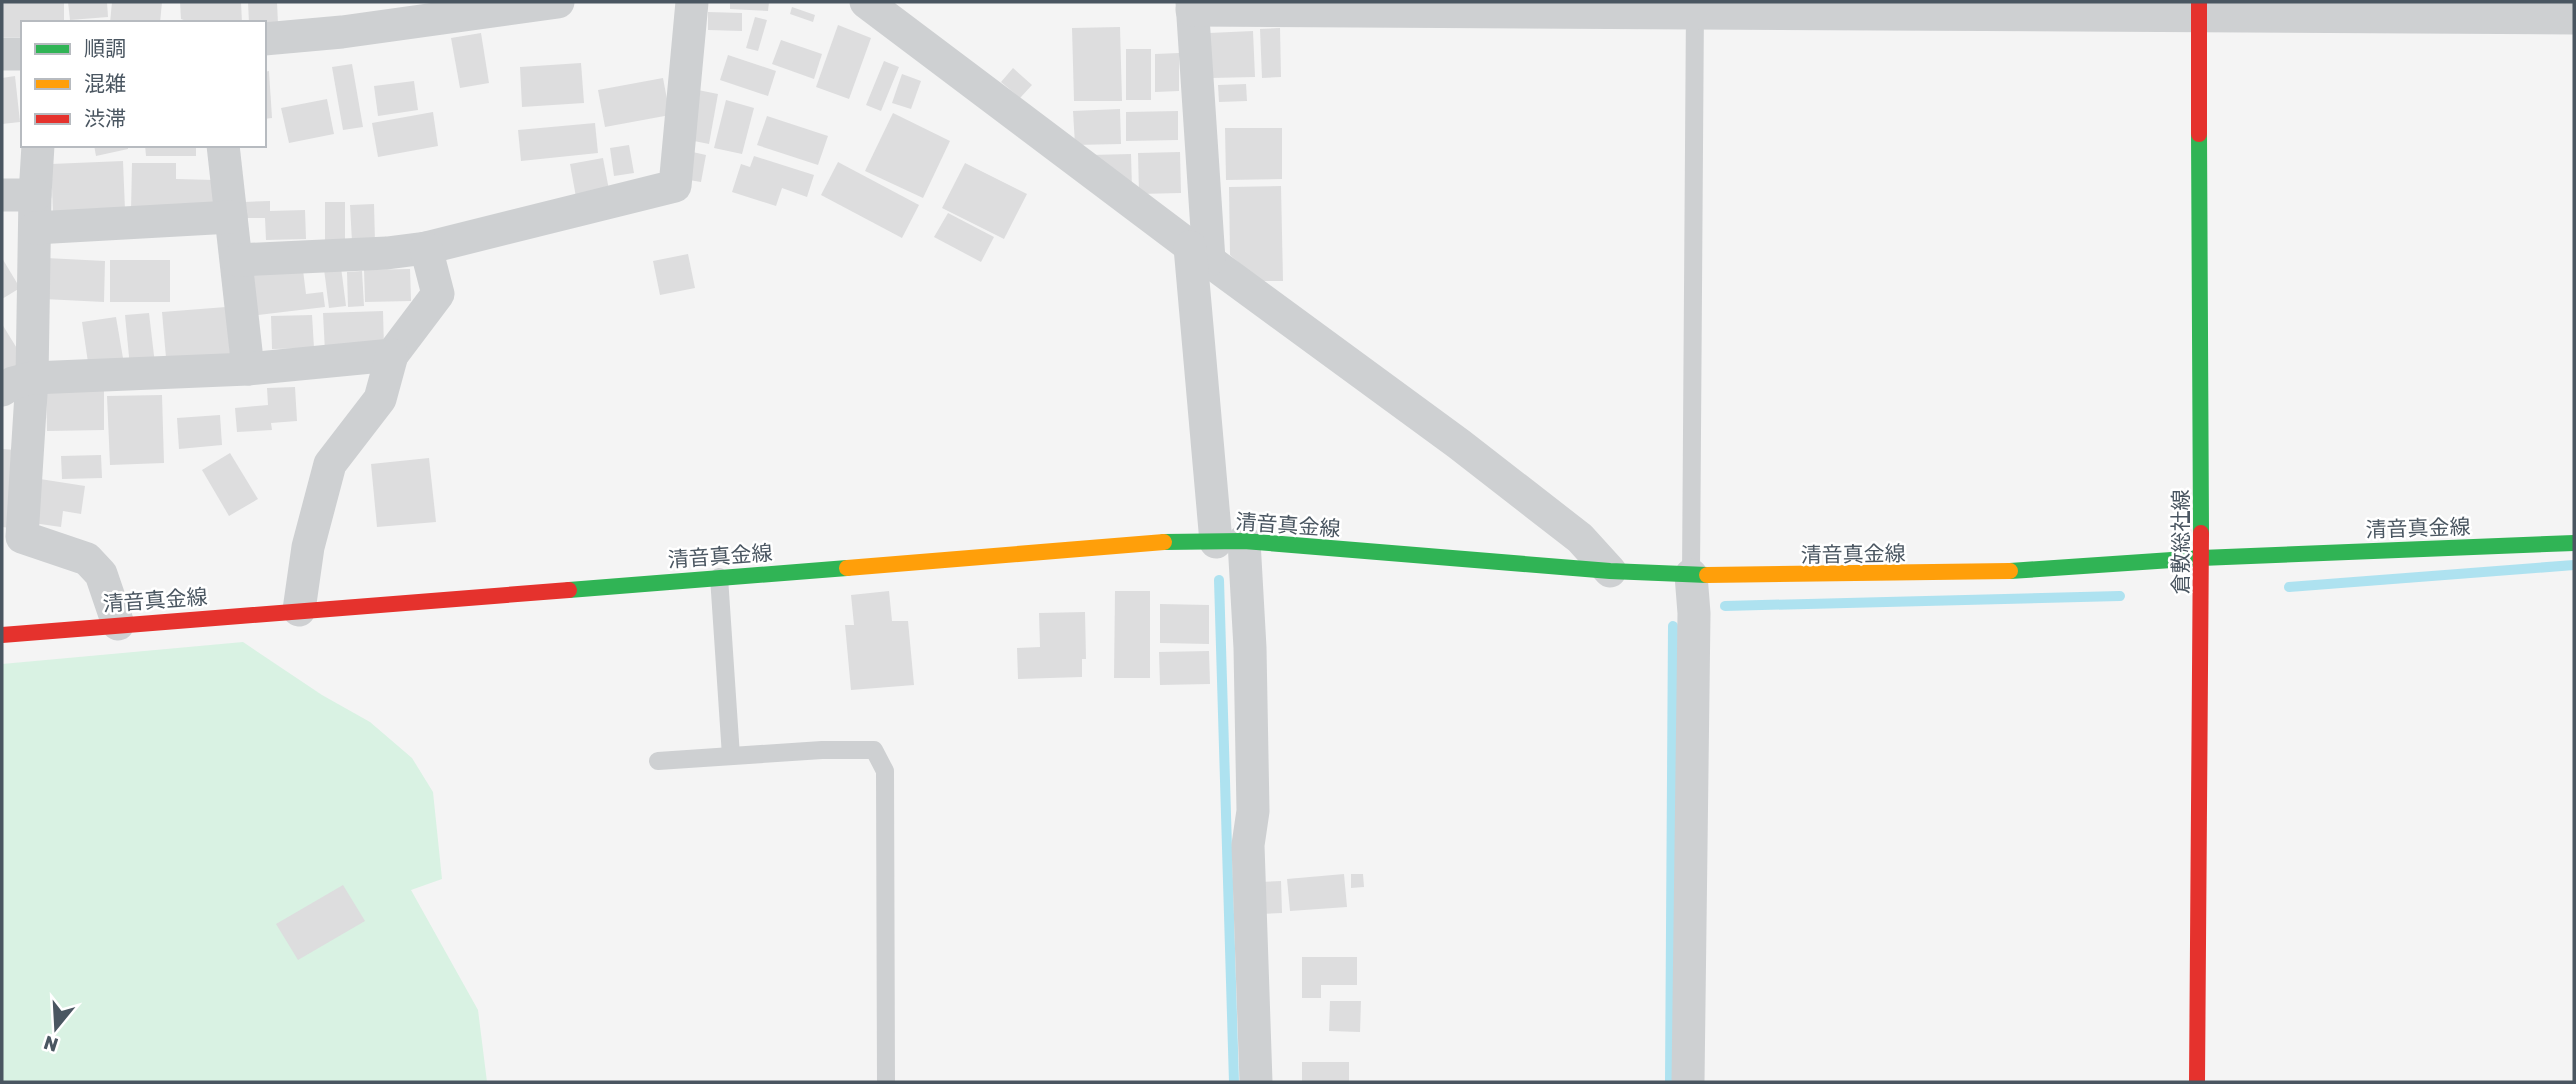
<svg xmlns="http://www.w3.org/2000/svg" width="2576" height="1084" font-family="Rubik,'Noto Sans JP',sans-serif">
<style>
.green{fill:#d9f2e3}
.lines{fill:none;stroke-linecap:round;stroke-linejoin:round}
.stream{stroke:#aee2f0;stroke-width:10}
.building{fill:#ddddde}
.lane{stroke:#ced0d2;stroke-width:18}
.street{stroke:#ced0d2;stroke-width:33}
.fast{stroke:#30b455;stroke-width:16}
.slow{stroke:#ff9f0a;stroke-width:16}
.jam{stroke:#e5322d;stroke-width:16}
.labels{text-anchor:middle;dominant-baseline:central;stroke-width:5;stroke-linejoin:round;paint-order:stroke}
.street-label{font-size:21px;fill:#4a5661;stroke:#fff}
</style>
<rect width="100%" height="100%" fill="#f4f4f4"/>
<path class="green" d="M243 642 322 695 370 722 412 758 433 792 442 879 411 890 478 1010 487 1082H2V664Z"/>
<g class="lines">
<g class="stream">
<path d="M1219 580 1234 1082"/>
<path d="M2289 587 2574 565"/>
<path d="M1725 606 2120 596"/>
<path d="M1670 1082 1673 626"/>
</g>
</g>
<g class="building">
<path d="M2 2H64V23H23V37H2Z"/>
<path d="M68 2H107L108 17 70 20Z"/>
<path d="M112 2H162L160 23H110Z"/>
<path d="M180 2H241L242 23H192L181 19Z"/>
<path d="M248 2H277L278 24 249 23Z"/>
<path d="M730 2H769L768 11 730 9Z"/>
<path d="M792 7 815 15 813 22 790 14Z"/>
<path d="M708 12 742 13V31L708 30Z"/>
<path d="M755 17 767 20 758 51 746 48Z"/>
<path d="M838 25 871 38 849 99 816 87Z"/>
<path d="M1120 27 1122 101H1074L1072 28Z"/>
<path d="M1280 28 1281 77 1262 78 1260 29Z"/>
<path d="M1253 31 1255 77 1211 78 1209 33Z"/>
<path d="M481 33 489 83 460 88 451 38Z"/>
<path d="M781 40 822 54 814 79 772 64Z"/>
<rect x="1126" y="49" width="25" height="51"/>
<path d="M1179 53V91L1155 92V54Z"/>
<path d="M728 55 776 71 768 96 720 80Z"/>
<path d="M884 61 899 67 881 111 866 105Z"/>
<path d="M581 63 584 103 522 107 520 67Z"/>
<path d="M352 64 363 127 343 130 332 67Z"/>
<path d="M1013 68 1032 85 1020 98 1001 82Z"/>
<path d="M269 71 272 118 264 119V72Z"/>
<path d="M902 74 921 81 911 109 892 103Z"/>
<path d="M15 76 20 122 2 124V78Z"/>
<path d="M663 78 670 115 605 127 598 90Z"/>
<path d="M414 81 418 110 378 116 374 86Z"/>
<path d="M1246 84 1247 101 1219 102 1218 85Z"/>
<path d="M693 89 718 94 709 144 684 139Z"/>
<path d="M327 99 334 134 289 143 281 108Z"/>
<path d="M726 100 754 108 742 154 714 148Z"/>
<path d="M1120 109 1121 144 1075 145 1073 111Z"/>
<path d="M1178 111V140L1126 141V112Z"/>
<path d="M433 112 438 146 378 157 372 123Z"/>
<path d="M893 113 950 141 923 198 865 171Z"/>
<path d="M767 116 828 136 818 165 757 145Z"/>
<path d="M595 123 598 153 521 161 518 130Z"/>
<path d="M1225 128H1282V179L1226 180Z"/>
<path d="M94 145H128V149L96 156Z"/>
<path d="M145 145H196V156H146Z"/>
<path d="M629 145 634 173 614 176 610 148Z"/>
<path d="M688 151 706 155 701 182 683 179Z"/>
<path d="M1180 152 1181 193 1139 194 1138 153Z"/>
<path d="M1131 154 1132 189 1090 155Z"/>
<path d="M754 156 814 175 807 197 782 188 776 206 732 192 741 164 750 167Z"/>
<path d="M603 158 609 190 576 197 570 164Z"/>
<path d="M123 161 125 210 53 213 51 164Z"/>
<path d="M838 162 919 205 902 238 821 195Z"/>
<path d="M132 163H176V179L215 180 214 212 131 211Z"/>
<path d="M965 163 1027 194 1004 239 942 208Z"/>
<path d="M1281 186 1283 281H1260L1230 255 1229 187Z"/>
<path d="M270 201V211L305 210 306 239 266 240 265 218H244V202Z"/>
<rect x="325" y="202" width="20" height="42"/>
<path d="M374 204 375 242H352L350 205Z"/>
<path d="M948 213 994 237 981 262 934 237Z"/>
<path d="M688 254 695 288 660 295 653 261Z"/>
<path d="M2 258 20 288 2 299Z"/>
<path d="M46 258 105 261 104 302 44 299Z"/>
<rect x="110" y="260" width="60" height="42"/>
<path d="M302 262 306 294 323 292 325 307 250 316 243 270Z"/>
<path d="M341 267 346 306 329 308 324 269Z"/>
<path d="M410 269 411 301 365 302 364 270Z"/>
<path d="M362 271 364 306 348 307 347 272Z"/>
<path d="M226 307 231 364 167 369 162 312Z"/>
<path d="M383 311 384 349 325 352 323 313Z"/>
<path d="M149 313 155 364 130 367 125 315Z"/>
<path d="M312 315 314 348 272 349 271 316Z"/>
<path d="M116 317 124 364 89 369 82 322Z"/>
<path d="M2 324 29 368 2 384Z"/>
<path d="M104 385V430L47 431 46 386Z"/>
<path d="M295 387 297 421 271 423 272 430 237 432 235 408 268 405 267 388Z"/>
<path d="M162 395 164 463 110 465 107 396Z"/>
<path d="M220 415 222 445 179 449 177 418Z"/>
<path d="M2 449 16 450 11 528 2 527Z"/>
<path d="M230 453 258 499 229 516 202 470Z"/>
<path d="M101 455 102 478 62 479 61 456Z"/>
<path d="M429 458 436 522 377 527 371 464Z"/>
<path d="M40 479 85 486 81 514 63 511 61 527 33 523Z"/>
<path d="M889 591 892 621H908L914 685 851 690 845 625H854L851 595Z"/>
<path d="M1115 591H1150V678H1114Z"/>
<path d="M1160 604 1209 605V644L1160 643Z"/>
<path d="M1085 612 1086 659H1082V677L1018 679 1017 648 1040 647 1039 613Z"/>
<path d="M1209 651 1210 684 1160 685 1159 652Z"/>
<path d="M1344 874 1347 907 1290 911 1287 879Z"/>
<path d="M1351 874H1363L1364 887 1351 888Z"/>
<path d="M1281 881 1282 913 1259 914 1258 882Z"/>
<path d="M343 885 365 921 298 960 276 924Z"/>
<path d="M1302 957H1357V985H1321V998H1302Z"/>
<path d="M1330 1001H1361L1360 1032 1329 1031Z"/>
<rect x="1302" y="1062" width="47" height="20"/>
</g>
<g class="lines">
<g class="lane">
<path d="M1691 575 1695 5"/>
<path d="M719 577 731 756"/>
<path d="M658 761 822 750H874L885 771 886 1082"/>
</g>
<g class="street">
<path d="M866 2 1223 271 1459 444 1580 538 1610 571"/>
<path d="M1192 2 1209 260"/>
<path d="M1192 10 2574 18"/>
<path d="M264 39 342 32 558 2"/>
<path d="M2 54H23"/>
<path d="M38 145 35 195 32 378 22 537 87 559 101 574 118 624"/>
<path d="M223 145 248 369"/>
<path d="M2 195H35"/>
<path d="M35 228 231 217"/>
<path d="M1190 247 1216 542"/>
<path d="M237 260 387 253 426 248 675 186 692 2"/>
<path d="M2 390 13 383 32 378 248 369 392 355 438 294 426 248"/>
<path d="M1244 541 1250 648 1253 811 1248 845 1256 1082"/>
<path d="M299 610 308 547 330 464 380 399 392 355"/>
<path d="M1688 1082 1694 613 1691 575"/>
</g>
<g class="fast">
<path d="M2199 134 2201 533"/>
<path d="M1164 542 1244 541 1610 571 1707 575"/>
<path d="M2010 571 2201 558 2574 543"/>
<path d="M569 590 847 568"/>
</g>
<g class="slow">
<path d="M847 568 1164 542"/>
<path d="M1707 575 2010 571"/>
</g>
<g class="jam">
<path d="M2199 2V134"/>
<path d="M2 635 569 590"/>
<path d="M2197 1082 2201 533"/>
</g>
</g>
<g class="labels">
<g class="street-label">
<text transform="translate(1288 525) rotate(4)">清音真金線</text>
<text transform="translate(2418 528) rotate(-2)">清音真金線</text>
<text transform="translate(2180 542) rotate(-90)">倉敷総社線</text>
<text transform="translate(1853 554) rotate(-1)">清音真金線</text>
<text transform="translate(720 556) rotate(-4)">清音真金線</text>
<text transform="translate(155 600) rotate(-4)">清音真金線</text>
</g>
</g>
<rect width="2576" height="1084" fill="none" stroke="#4a5661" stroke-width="7"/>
<rect x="21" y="21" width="245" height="126" fill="#ffffff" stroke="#b7bbc0" stroke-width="2"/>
<rect x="35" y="44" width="35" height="10" fill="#30b455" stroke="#b7bbc0" stroke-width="2"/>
<text x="84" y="56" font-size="21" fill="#4a5661">順調</text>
<rect x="35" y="79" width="35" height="10" fill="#ff9f0a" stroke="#b7bbc0" stroke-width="2"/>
<text x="84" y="91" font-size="21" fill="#4a5661">混雑</text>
<rect x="35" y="114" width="35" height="10" fill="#e5322d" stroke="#b7bbc0" stroke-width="2"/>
<text x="84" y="126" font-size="21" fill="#4a5661">渋滞</text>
<g transform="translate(56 1028) rotate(198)" stroke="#ffffff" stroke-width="5" paint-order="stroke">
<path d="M0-5L12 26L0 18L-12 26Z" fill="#4a5661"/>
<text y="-10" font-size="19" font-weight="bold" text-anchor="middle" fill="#4a5661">N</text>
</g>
</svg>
